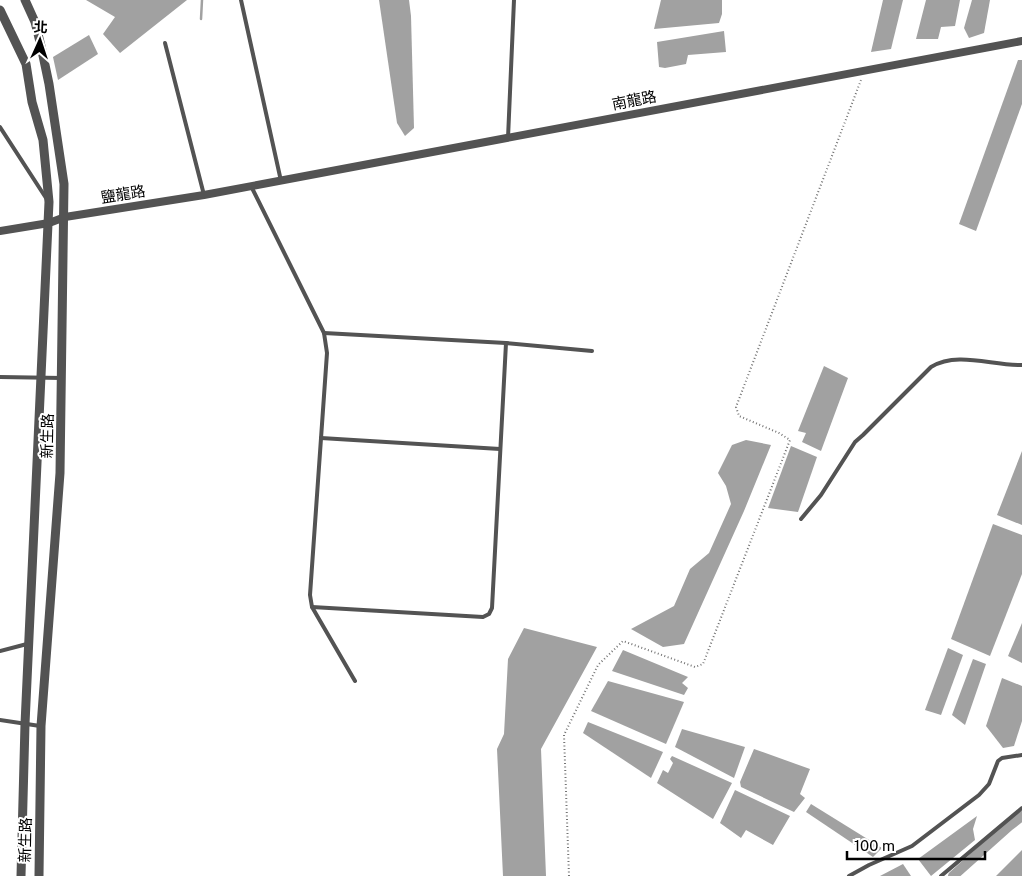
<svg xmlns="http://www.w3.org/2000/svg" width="1022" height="876" font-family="'Public Sans','Noto Sans TC',sans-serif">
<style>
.water{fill:#a1a1a1}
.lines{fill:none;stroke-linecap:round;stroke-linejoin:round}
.stream{stroke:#a1a1a1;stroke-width:2.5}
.canal{stroke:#a1a1a1;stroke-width:10}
.path{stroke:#757575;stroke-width:2;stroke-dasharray:1 2.5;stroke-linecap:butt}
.service{stroke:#535353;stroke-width:4}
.minor{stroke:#535353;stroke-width:8}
.tertiary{stroke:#535353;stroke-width:9}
.labels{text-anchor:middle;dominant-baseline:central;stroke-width:4;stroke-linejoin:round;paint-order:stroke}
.street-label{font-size:15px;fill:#000;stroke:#fff}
</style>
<rect width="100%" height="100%" fill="#fff"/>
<g class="water">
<path d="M86 0H187L120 53 103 34 115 17Z"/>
<path d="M379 0H409L411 16 414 128 405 136 397 123Z"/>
<path d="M661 0H722V14L719 23 654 29Z"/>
<path d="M883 0H903L891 49 871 52Z"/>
<path d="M926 0H960L955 26 941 27 938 39H916Z"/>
<path d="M972 0H990L984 33 969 38 964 28Z"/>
<path d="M724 31 726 52 688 55 686 64 665 68 659 67 657 42Z"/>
<path d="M89 35 98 54 58 80 53 57Z"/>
<path d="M1018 60H1022V104L976 231 959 224Z"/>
<path d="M824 366 848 378 821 451 802 442 806 433 798 431Z"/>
<path d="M746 440 771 445 744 511 684 644 663 647 631 629 674 606 690 569 709 553 731 504 726 486 718 473 732 445Z"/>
<path d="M791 446 817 457 798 512 768 508Z"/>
<path d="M1022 451V525L997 515Z"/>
<path d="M993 524 1022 535V574L990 656 951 639Z"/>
<path d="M1022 623V663L1008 656Z"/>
<path d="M524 628 597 647 541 749 546 876H503L497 749 504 734 508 659Z"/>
<path d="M948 648 963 655 941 715 925 710Z"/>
<path d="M623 650 688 677 682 683 688 688 684 695 612 671Z"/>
<path d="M973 659 986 664 965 725 952 715Z"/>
<path d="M1002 678 1022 686V721L1014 746 1003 748 986 726Z"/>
<path d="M608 681 684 702 666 744 591 711Z"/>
<path d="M588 722 663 752 651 778 583 733Z"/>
<path d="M682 729 745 747 734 778 675 747Z"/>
<path d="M754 749 810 769 800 794 805 798 794 812 741 787 740 782Z"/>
<path d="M672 756 732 783 713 819 657 783 663 770 668 773 673 763 670 759Z"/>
<path d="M735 790 790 816 773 845 746 830 741 838 720 823Z"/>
<path d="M811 804 882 848 873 857 806 812Z"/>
<path d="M977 816 973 829 975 840 931 876 918 859Z"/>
<path d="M1022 850V876H996Z"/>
<path d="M903 864 911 876H880Z"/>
</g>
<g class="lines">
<path class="stream" d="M201 19 202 0"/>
<path class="canal" d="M953 876 1009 826 1022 816"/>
<path class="path" d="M569 876 564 735 598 665 623 641 695 667 703 664 790 440 779 433 739 416 736 407 861 80"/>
<g class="service">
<path d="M241 0 281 181"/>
<path d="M165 43 204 195"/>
<path d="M0 127 46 198"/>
<path d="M508 138 514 0"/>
<path d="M251 186 324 333 327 353 310 595 312 607 355 681"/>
<path d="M324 333 506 343 592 351"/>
<path d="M0 377 62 378"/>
<path d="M321 438 500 449"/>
<path d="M801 519 821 495 855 442 863 435 931 367C958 351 992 366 1022 365"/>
<path d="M312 607 483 617 489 614 492 608 506 343"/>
<path d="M0 651 27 644"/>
<path d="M0 720 40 726"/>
<path d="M849 876 869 865 912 846 979 795 989 784 998 761 1002 758 1022 755"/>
<path d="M941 876 1022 808"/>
</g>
<path class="minor" d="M0 231 49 223 65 217 204 195 1022 41"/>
<g class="tertiary">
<path d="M25 0 35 22 41 46 49 84 64 184 60 473 41 726 39 876"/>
<path d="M0 10 26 64 32 102 43 140 49 202 25 724 21 876"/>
</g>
</g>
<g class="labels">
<g class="street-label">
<text transform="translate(634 100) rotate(-11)">南龍路</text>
<text transform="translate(123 194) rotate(-9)">鹽龍路</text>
<text transform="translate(47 436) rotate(-89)">新生路</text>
<text transform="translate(25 840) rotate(-89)">新生路</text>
</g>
</g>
<g transform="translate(40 40) rotate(3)" stroke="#ffffff" stroke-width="4" paint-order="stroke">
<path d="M0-4L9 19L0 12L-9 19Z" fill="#000000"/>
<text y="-8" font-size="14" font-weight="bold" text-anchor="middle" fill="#000000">北</text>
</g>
<path d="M847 851v8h138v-8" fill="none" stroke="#000000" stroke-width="2.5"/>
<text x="854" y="851" font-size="15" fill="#000000" stroke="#ffffff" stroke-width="4" paint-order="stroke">100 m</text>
</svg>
